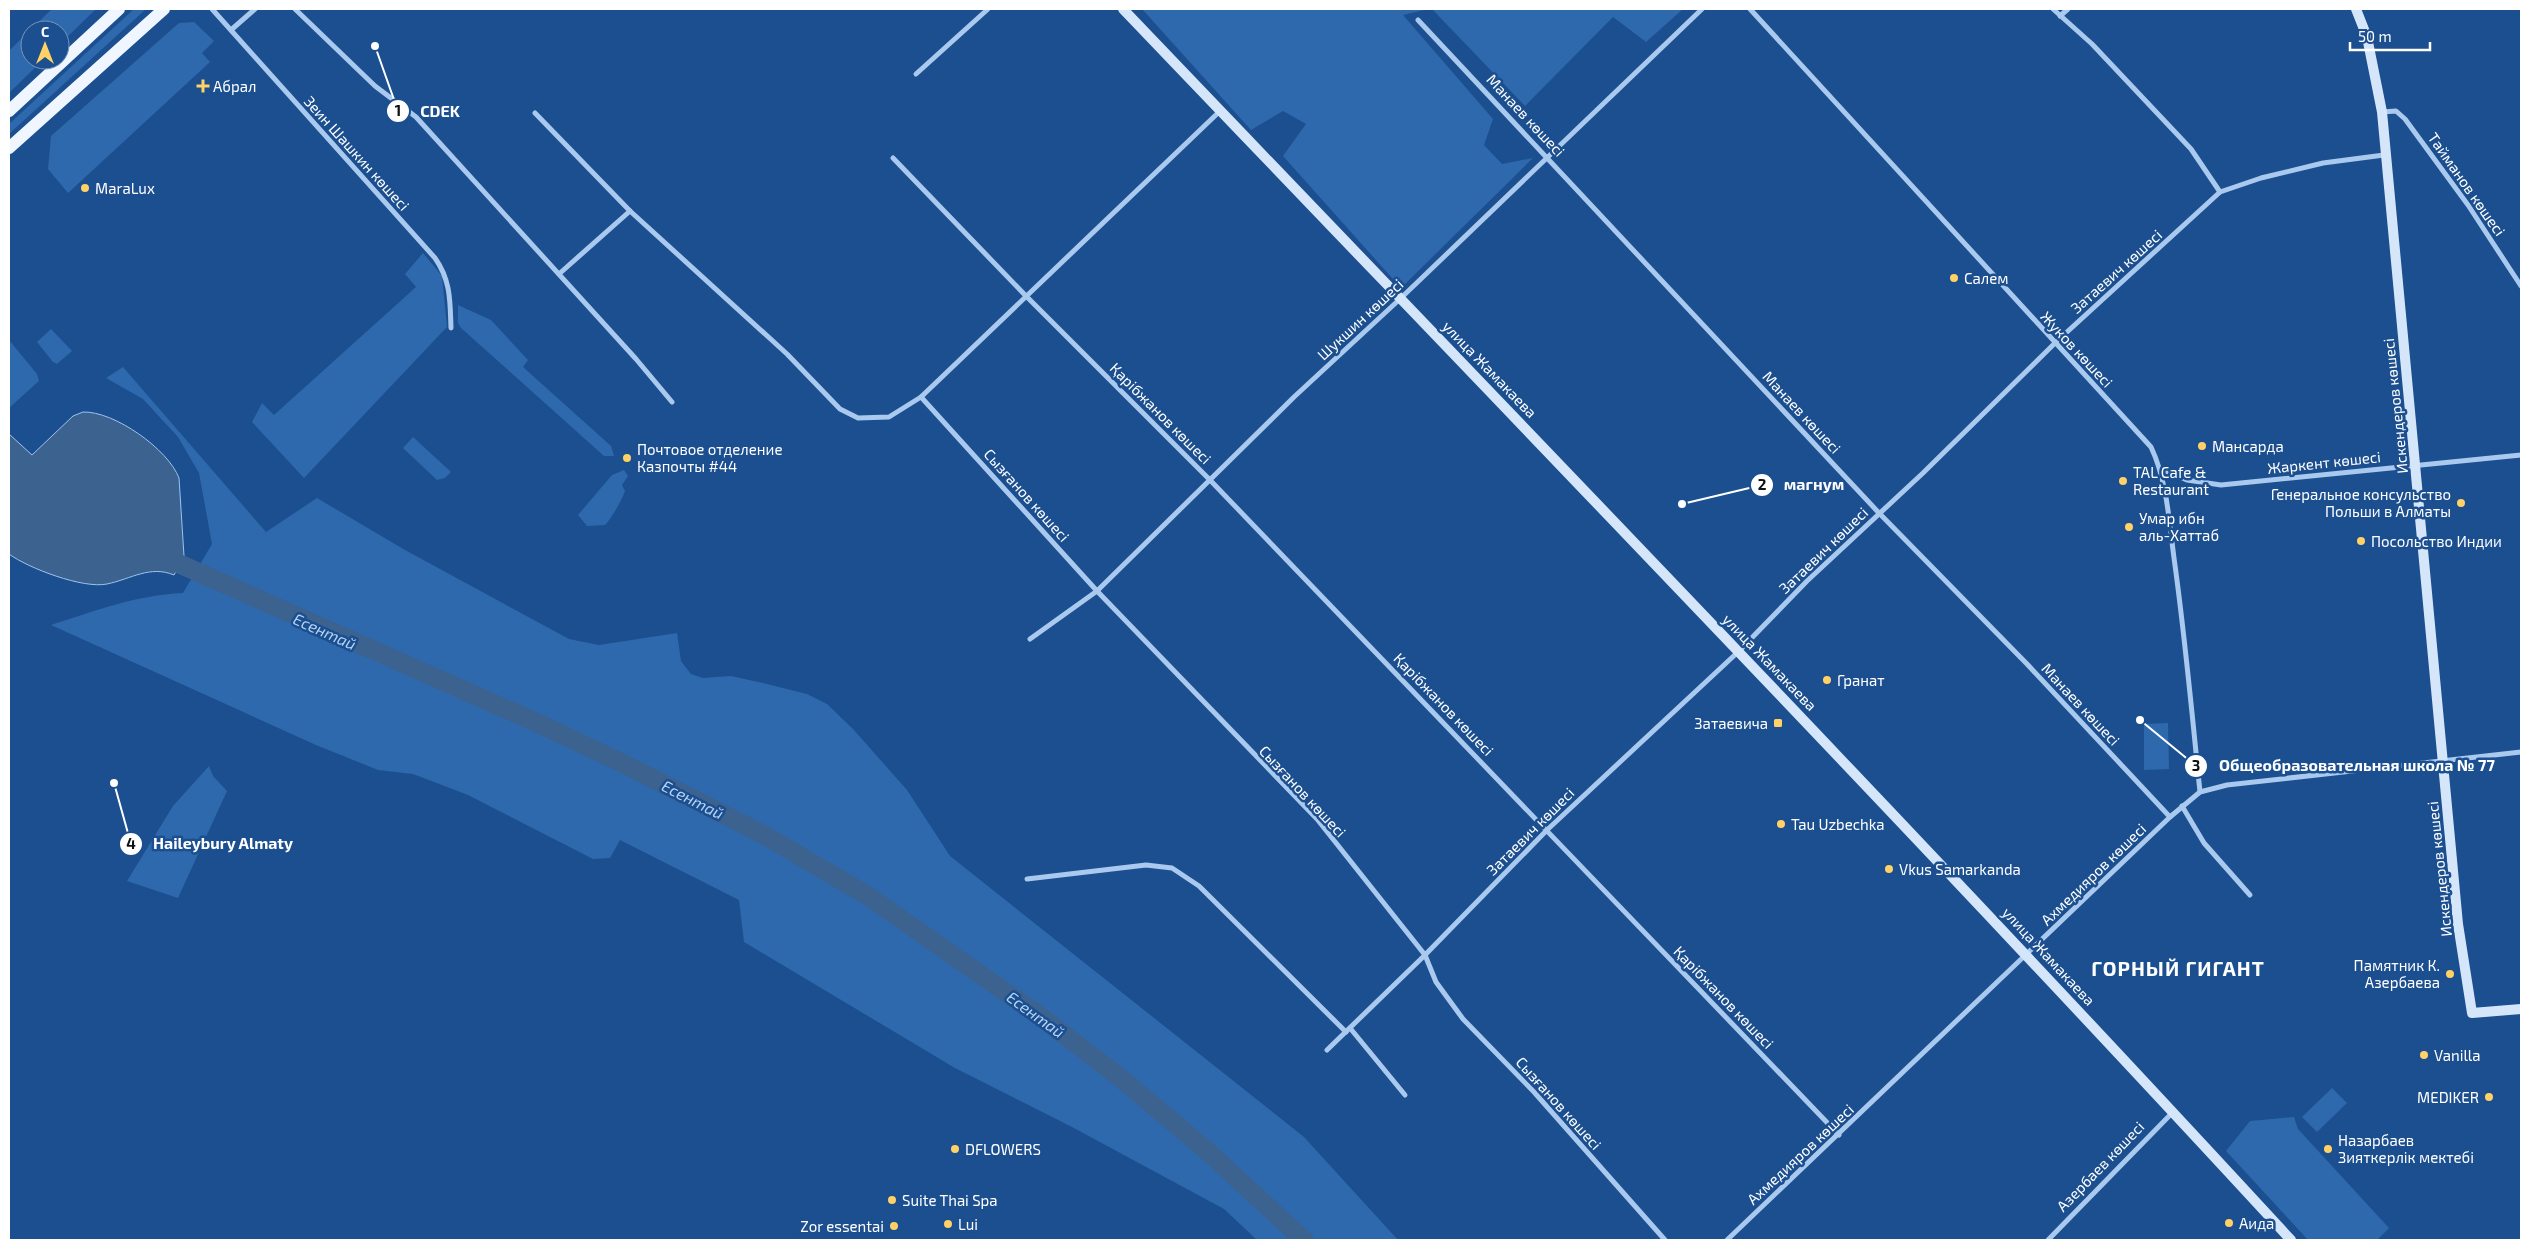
<svg xmlns="http://www.w3.org/2000/svg" width="2530" height="1249" font-family="'Exo 2',sans-serif">
<style>
.green{fill:#2e69ad}
.water{fill:#3c6290;stroke:#9cc4f0}
.lines{fill:none;stroke-linecap:round;stroke-linejoin:round}
.river{stroke:#3c6290;stroke-width:19}
.street{stroke:#a9c9ee;stroke-width:5}
.secondary{stroke:#d6e6fa;stroke-width:10}
.primary{stroke:#f0f6ff;stroke-width:12}
.poi-dot{fill:#ffd166;stroke:#1b4f8f;stroke-width:2}
.labels{text-anchor:middle;dominant-baseline:central;stroke-width:5;stroke-linejoin:round;paint-order:stroke}
.poi-label{font-size:15px;fill:#fff;stroke:#1b4f8f;text-anchor:start}
.street-label{font-size:15px;fill:#fff;stroke:#1b4f8f}
.water-label{font-size:16px;font-style:italic;fill:#b5d3f5;stroke:#1b4f8f}
.district-label{font-size:20px;font-weight:bold;letter-spacing:1px;fill:#fff;stroke:#1b4f8f}
.leader{fill:none;stroke:#fff;stroke-width:2}
.callout-dot{fill:#fff;stroke:#1b4f8f;stroke-width:2}
.mark-label{font-size:15px;text-anchor:middle;font-weight:bold;fill:#111}
.callout-label{font-size:16px;text-anchor:middle;font-weight:bold;fill:#fff;stroke:#1b4f8f;stroke-width:5;stroke-linejoin:round;paint-order:stroke}
</style>
<rect width="100%" height="100%" fill="#1b4f8f"/>
<g class="green">
<path d="M52 9H96L60 44V30H30Z"/>
<path d="M134 9H146L9 134V124Z"/>
<path d="M1142 9H1428L1403 15 1493 119 1484 145 1502 164 1533 158 1401 288 1283 156 1306 124 1283 111 1251 130Z"/>
<path d="M1432 9H1683L1646 42 1613 17 1525 106Z"/>
<path d="M194 22 214 41 202 53 210 62 68 193 48 169 51 136 179 23Z"/>
<path d="M30 30V60H43L9 93V51Z"/>
<path d="M423 253 442 276 447 327 304 478 252 422 262 403 274 415 416 287 405 274Z"/>
<path d="M458 305 491 320 528 360 523 367 611 446 614 456H604L461 328 458 323Z"/>
<path d="M51 329 72 351 57 364 53 362 37 342Z"/>
<path d="M9 340 37 374 39 381 9 408Z"/>
<path d="M123 367 266 532 317 498 405 550 569 639 599 645 677 633 681 661 691 674 703 678 731 676 767 684 807 694 827 704 853 729 907 790 950 856 1304 1137 1398 1240H1257L1224 1209 1072 1127 955 1068 744 942 739 900 620 840 610 858 593 859 468 795 413 774 378 770 316 745 51 625C95 611 136 595 183 593L212 544 199 473 178 437 143 399 106 378Z"/>
<path d="M413 437 451 472 445 478 437 480 403 448Z"/>
<path d="M624 470 628 476 622 485 625 491C622 500 611 519 605 525L587 526 578 515 612 475Z"/>
<path d="M2168 723 2169 769 2144 770V724Z"/>
<path d="M209 766 213 776 227 791 178 898 127 881 173 806Z"/>
<path d="M2332 1088 2347 1103 2317 1132 2302 1117Z"/>
<path d="M2294 1117 2298 1129 2389 1228 2377 1240H2308L2226 1151 2250 1121Z"/>
</g>
<path class="water" d="M83 412C114 411 168 449 179 478L184 556 174 575C150 565 131 579 107 584 83 589 28 568 9 554V434L32 455 73 416Z"/>
<g class="lines">
<path class="river" d="M157 554 542 725 626 765 764 835 868 896 1037 1014 1118 1076 1206 1150 1304 1240"/>
<g class="street">
<path d="M212 9 435 258C451 281 450 301 451 328"/>
<path d="M295 9 375 86 416 117 636 359 672 402"/>
<path d="M1750 9 2151 447C2167 481 2169 520 2174 558 2185 636 2192 714 2200 792"/>
<path d="M2053 9 2092 44 2191 149 2220 192"/>
<path d="M2060 16 2068 9"/>
<path d="M1418 20 1879 513 2027 664 2170 817"/>
<path d="M231 30 255 9"/>
<path d="M916 74 988 9"/>
<path d="M2382 112 2396 111 2405 119 2468 205 2521 286"/>
<path d="M535 113 630 211 787 354 840 409 858 418 889 417 921 397 1220 111"/>
<path d="M893 158 1025 295 1209 479 1839 1135"/>
<path d="M559 274 630 211"/>
<path d="M921 397 1097 591 1317 819 1425 955 1436 982 1463 1019 1534 1092 1665 1240"/>
<path d="M2161 469 2187 480 2221 485 2521 455"/>
<path d="M1030 639 1097 591 1294 397 1401 298 1702 9"/>
<path d="M2182 806 2204 843 2250 895"/>
<path d="M1027 879 1146 865 1172 868 1199 886 1346 1032"/>
<path d="M1350 1028 1405 1095"/>
<path d="M1327 1050 1425 955 1547 830 1739 651 1807 581 1923 473 2055 343 2220 192 2261 178 2323 163 2384 155"/>
<path d="M1727 1240 2170 817 2200 792 2227 785 2521 752"/>
<path d="M2048 1240 2173 1112"/>
</g>
<g class="secondary">
<path d="M1123 9C1514 418 1908 824 2291 1240"/>
<path d="M2356 9 2367 37 2382 112 2458 924 2472 1013 2521 1009"/>
</g>
<g class="primary">
<path d="M9 111 119 9"/>
<path d="M9 148 164 9"/>
</g>
</g>
<g class="poi-dot">
<path d="M200.5 78.5h5v5h5v5h-5v5h-5v-5h-5v-5h5z"/>
<circle cx="85" cy="188" r="5"/>
<circle cx="1954" cy="278" r="5"/>
<circle cx="2202" cy="446" r="5"/>
<circle cx="627" cy="458" r="5"/>
<circle cx="2123" cy="481" r="5"/>
<circle cx="2461" cy="503" r="5"/>
<circle cx="2129" cy="527" r="5"/>
<circle cx="2361" cy="541" r="5"/>
<circle cx="1827" cy="680" r="5"/>
<rect x="1773" y="718" width="10" height="10" rx="2.5"/>
<circle cx="1781" cy="824" r="5"/>
<circle cx="1889" cy="869" r="5"/>
<circle cx="2450" cy="974" r="5"/>
<circle cx="2424" cy="1055" r="5"/>
<circle cx="2489" cy="1097" r="5"/>
<circle cx="955" cy="1149" r="5"/>
<circle cx="2328" cy="1149" r="5"/>
<circle cx="892" cy="1200" r="5"/>
<circle cx="2229" cy="1223" r="5"/>
<circle cx="948" cy="1224" r="5"/>
<circle cx="894" cy="1226" r="5"/>
</g>
<g class="labels">
<g class="poi-label">
<text x="213" y="86">Абрал</text>
<text x="95" y="188">MaraLux</text>
<text x="1964" y="278">Салем</text>
<text x="2212" y="446">Мансарда</text>
<text x="637" y="449">Почтовое отделение<tspan x="637" dy="17">Казпочты #44</tspan></text>
<text x="2133" y="472">TAL Cafe &amp;<tspan x="2133" dy="17">Restaurant</tspan></text>
<text x="2451" y="494" text-anchor="end">Генеральное консульство<tspan x="2451" dy="17">Польши в Алматы</tspan></text>
<text x="2139" y="518">Умар ибн<tspan x="2139" dy="17">аль-Хаттаб</tspan></text>
<text x="2371" y="541">Посольство Индии</text>
<text x="1837" y="680">Гранат</text>
<text x="1768" y="723" text-anchor="end">Затаевича</text>
<text x="1791" y="824">Tau Uzbechka</text>
<text x="1899" y="869">Vkus Samarkanda</text>
<text x="2440" y="965" text-anchor="end">Памятник К.<tspan x="2440" dy="17">Азербаева</tspan></text>
<text x="2434" y="1055">Vanilla</text>
<text x="2479" y="1097" text-anchor="end">MEDIKER</text>
<text x="2338" y="1140">Назарбаев<tspan x="2338" dy="17">Зияткерлік мектебі</tspan></text>
<text x="965" y="1149">DFLOWERS</text>
<text x="902" y="1200">Suite Thai Spa</text>
<text x="2239" y="1223">Аида</text>
<text x="958" y="1224">Lui</text>
<text x="884" y="1226" text-anchor="end">Zor essentai</text>
</g>
<g class="street-label">
<text transform="translate(1526 115) rotate(47)">Манаев көшесі</text>
<text transform="translate(357 153) rotate(48)">Зеин Шашкин көшесі</text>
<text transform="translate(2467 184) rotate(55)">Тайманов көшесі</text>
<text transform="translate(2116 271) rotate(-42)">Затаевич көшесі</text>
<text transform="translate(1360 319) rotate(-43)">Шукшин көшесі</text>
<text transform="translate(2077 349) rotate(47)">Жуков көшесі</text>
<text transform="translate(1490 369) rotate(46)">улица Жамакаева</text>
<text transform="translate(2395 406) rotate(-96)">Искендеров көшесі</text>
<text transform="translate(1802 412) rotate(47)">Манаев көшесі</text>
<text transform="translate(1161 413) rotate(45)">Қарібжанов көшесі</text>
<text transform="translate(2324 462) rotate(-6)">Жаркент көшесі</text>
<text transform="translate(1027 495) rotate(48)">Сызғанов көшесі</text>
<text transform="translate(1823 550) rotate(-44)">Затаевич көшесі</text>
<text transform="translate(1770 662) rotate(46)">улица Жамакаева</text>
<text transform="translate(1444 704) rotate(46)">Қарібжанов көшесі</text>
<text transform="translate(2081 704) rotate(47)">Манаев көшесі</text>
<text transform="translate(1303 791) rotate(47)">Сызғанов көшесі</text>
<text transform="translate(1530 831) rotate(-45)">Затаевич көшесі</text>
<text transform="translate(2439 869) rotate(-96)">Искендеров көшесі</text>
<text transform="translate(2093 874) rotate(-44)">Ахмедияров көшесі</text>
<text transform="translate(2049 956) rotate(47)">улица Жамакаева</text>
<text transform="translate(1724 997) rotate(46)">Қарібжанов көшесі</text>
<text transform="translate(1559 1103) rotate(48)">Сызғанов көшесі</text>
<text transform="translate(1800 1154) rotate(-43)">Ахмедияров көшесі</text>
<text transform="translate(2100 1166) rotate(-46)">Азербаев көшесі</text>
</g>
<g class="water-label">
<text transform="translate(325 631) rotate(24)">Есентай</text>
<text transform="translate(693 799) rotate(27)">Есентай</text>
<text transform="translate(1036 1014) rotate(36)">Есентай</text>
</g>
<g class="district-label">
<text x="2178" y="968">ГОРНЫЙ ГИГАНТ</text>
</g>
</g>
<path class="leader" d="M375 46L398 111M1682 504L1762 485M2140 720L2196 766M114 783L131 844"/>
<g class="callout-dot">
<circle cx="375" cy="46" r="5"/>
<circle cx="1682" cy="504" r="5"/>
<circle cx="2140" cy="720" r="5"/>
<circle cx="114" cy="783" r="5"/>
<circle cx="398" cy="111" r="12"/>
<circle cx="1762" cy="485" r="12"/>
<circle cx="2196" cy="766" r="12"/>
<circle cx="131" cy="844" r="12"/>
</g>
<g class="mark-label">
<text x="398" y="116">1</text>
<text x="1762" y="490">2</text>
<text x="2196" y="771">3</text>
<text x="131" y="849">4</text>
</g>
<g class="callout-label">
<text x="440" y="117">CDEK</text>
<text x="1814" y="490">магнум</text>
<text x="2357" y="771">Общеобразовательная школа № 77</text>
<text x="223" y="849">Haileybury Almaty</text>
</g>
<rect width="2530" height="1249" fill="none" stroke="#ffffff" stroke-width="20"/>
<g transform="translate(45 45)"><circle r="24" fill="#1b4f8f" stroke="#7695bc"/>
<path d="M0-4L9 19L0 12L-9 19Z" fill="#ffd166"/>
<text y="-8" font-size="14" font-weight="bold" text-anchor="middle" fill="#ffffff">С</text>
</g>
<path d="M2350 42v8h80v-8" fill="none" stroke="#ffffff" stroke-width="2.5"/>
<text x="2358" y="42" font-size="15" fill="#ffffff" stroke="#1b4f8f" stroke-width="4" paint-order="stroke">50 m</text>
</svg>
